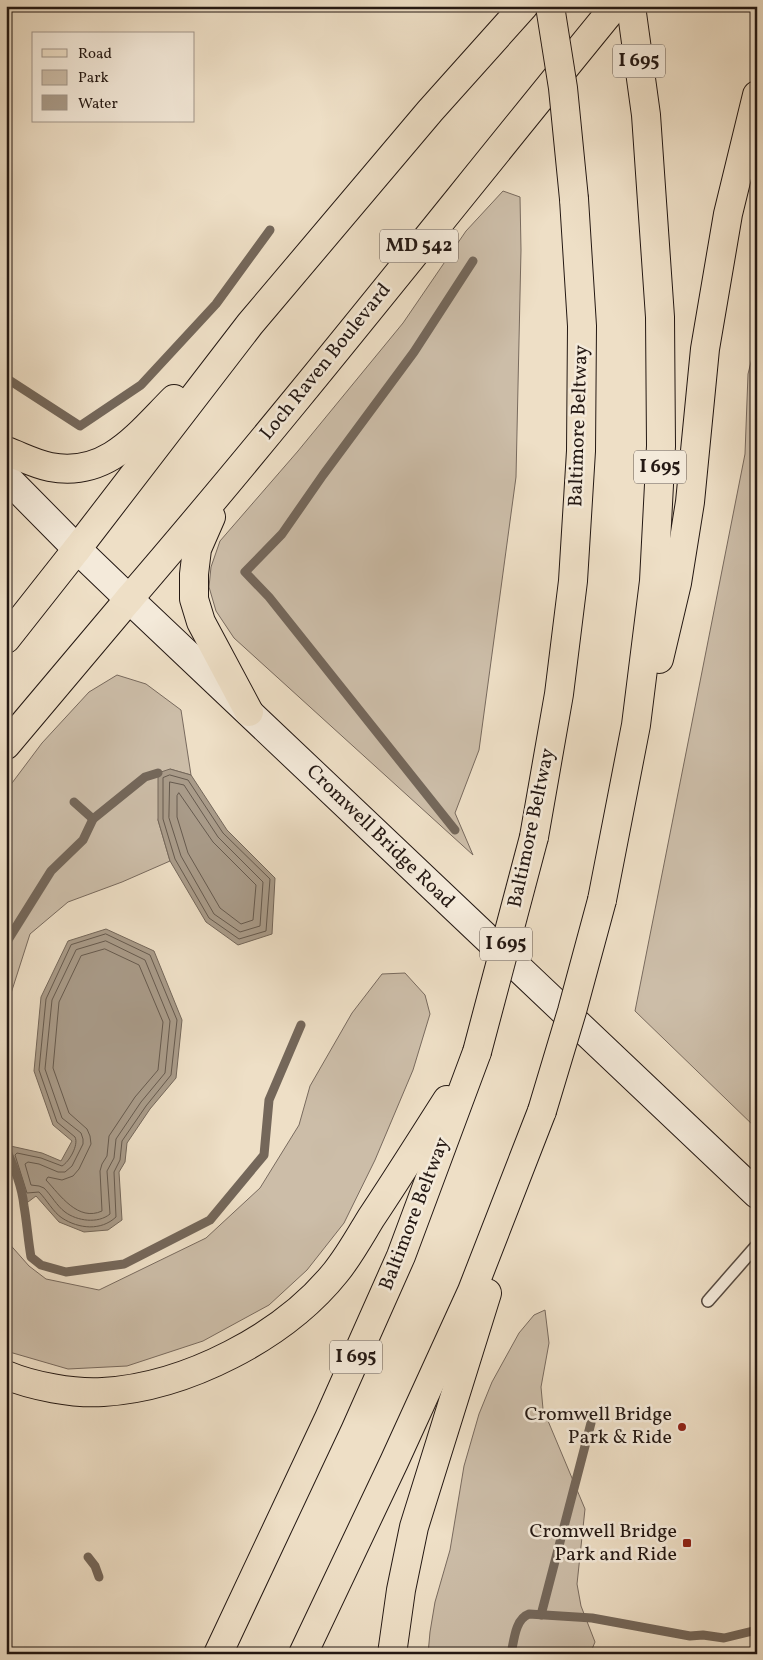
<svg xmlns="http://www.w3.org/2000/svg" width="763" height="1660" font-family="Vollkorn,serif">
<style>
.green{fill:#ccbda8;stroke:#786a5e}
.water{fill:#a99b89;stroke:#74675a}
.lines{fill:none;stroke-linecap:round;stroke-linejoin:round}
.shore{stroke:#665a4e;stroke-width:1}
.stream{stroke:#74675a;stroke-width:9}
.service-casing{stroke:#564a40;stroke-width:14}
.secondary-casing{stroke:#241813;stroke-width:30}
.primary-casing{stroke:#241813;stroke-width:30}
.motorway-casing{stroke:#241813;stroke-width:30}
.service{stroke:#f4eada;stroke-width:11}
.secondary{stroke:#f4eada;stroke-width:28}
.primary{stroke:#eedfc6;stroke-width:28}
.motorway{stroke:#eedfc6;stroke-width:28}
.motorway-bridge-casing{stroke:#241813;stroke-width:30;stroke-linecap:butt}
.motorway-bridge{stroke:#eedfc6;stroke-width:28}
.poi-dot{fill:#8f2418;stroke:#f4eada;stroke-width:2}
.labels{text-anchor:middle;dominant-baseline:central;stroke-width:5;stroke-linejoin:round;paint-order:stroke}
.shield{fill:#f4eada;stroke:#62574f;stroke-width:1}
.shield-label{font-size:19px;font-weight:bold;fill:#241813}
.street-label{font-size:20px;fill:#241813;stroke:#f4eada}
.poi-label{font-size:20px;fill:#241813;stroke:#f4eada;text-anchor:end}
</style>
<rect width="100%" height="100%" fill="#eedfc6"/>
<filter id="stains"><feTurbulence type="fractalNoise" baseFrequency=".004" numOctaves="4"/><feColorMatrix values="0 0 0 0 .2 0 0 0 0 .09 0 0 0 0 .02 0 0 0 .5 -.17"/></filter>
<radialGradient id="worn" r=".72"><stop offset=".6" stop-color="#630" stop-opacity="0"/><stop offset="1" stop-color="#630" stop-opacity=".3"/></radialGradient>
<g class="green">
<path d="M503 191 520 197 521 250 516 477 479 750 455 813 473 855 234 638 216 611 209 587 211 567 220 541 298 451 403 323 466 231Z"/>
<path d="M757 338V843L751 857V907L757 925V1129L635 1011 745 454 748 374Z"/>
<path d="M117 675 146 684 181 710 191 775 170 769 158 820 170 861 122 882 68 902 30 934 6 1009V791L42 743 89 692Z"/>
<path d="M405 973 425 995 430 1014 413 1070 375 1160 344 1223 307 1270 269 1305 203 1341 127 1366 68 1369 6 1351V1240L29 1266 46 1279 99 1290 206 1238 260 1188 299 1125 310 1086 352 1013 382 974Z"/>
<path d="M545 1310 549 1343 541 1387 543 1409 585 1509 577 1584 581 1606 595 1642 590 1654H428L430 1632 435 1602 450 1550 464 1466 479 1414 492 1382 519 1333 534 1315Z"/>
</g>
<g class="water">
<path d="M170 769 191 775 227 830 275 878 272 934 238 945 206 922 170 861 158 820V773Z"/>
<path d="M106 929 154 951 182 1020 176 1078 150 1109 127 1143 125 1162 119 1172 122 1220 108 1230 84 1232 59 1222 36 1196 24 1205 15 1170 6 1149V1145L42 1153 61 1161 72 1141 53 1125 34 1071 41 997 68 941Z"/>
</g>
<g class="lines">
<g class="shore">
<path d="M170 775 188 780 223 833 270 879 266 931 239 939 209 918 175 859 163 819V778Z"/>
<path d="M170 782 184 785 218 837 263 882 260 926 240 932 214 914 181 856 169 818Z"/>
<path d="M179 793 213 842 256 885 253 920 241 924 220 908 188 853 177 817V796Z"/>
<path d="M106 934 150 955 177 1020 171 1075 146 1106 122 1141 120 1160 114 1172 116 1217C101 1231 79 1229 62 1218 53 1212 47 1200 39 1192L27 1193 15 1155 17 1153 41 1158 62 1166C69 1162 79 1145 75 1137L57 1122 39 1070 46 999 71 945Z"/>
<path d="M106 941 145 960 170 1021 165 1073 141 1102 116 1139 114 1158 107 1171 110 1214C98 1224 77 1221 65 1212 57 1206 51 1195 44 1188L39 1186 31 1185 25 1164 28 1162 39 1164 58 1172H65L72 1166 83 1144V1139L81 1133 62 1118 45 1069 52 1000 76 950Z"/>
<path d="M105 949 139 965 163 1022 158 1070 135 1097 109 1136 107 1156 102 1164 100 1171 102 1211C78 1222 60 1195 46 1180L48 1177 62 1180 73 1176 79 1169 91 1144 90 1136 87 1129 69 1113 53 1068 59 1002 81 956Z"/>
</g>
<g class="stream">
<path d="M6 378 80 426 141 385 216 304 270 230"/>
<path d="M74 802 93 819"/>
<path d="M455 830 269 597 245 572 282 534 323 475 414 352 473 261"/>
<path d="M6 943 51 871 83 840 93 819 145 777 158 773"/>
<path d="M6 1149C14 1167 22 1186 24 1206 27 1223 28 1240 31 1257L41 1265 66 1272 124 1264 210 1220 264 1155 269 1100 301 1025"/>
<path d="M88 1557 95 1566 99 1577"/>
<path d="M541 1615 591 1423"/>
<path d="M511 1654C514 1641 515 1619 529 1614L592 1618 690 1636 703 1635 724 1638 757 1630"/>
</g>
<g class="service-casing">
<path id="service" d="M708 1301 757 1245"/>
</g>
<g class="secondary-casing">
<path id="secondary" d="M6 477 77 549 129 599 757 1194"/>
</g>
<g class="primary-casing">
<g id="primary">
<path d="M6 451C20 456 35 464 50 467 107 478 138 435 174 399"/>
<path d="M211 517 197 549 194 574V599L201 622 249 712"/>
<path d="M77 549 250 324 430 111 524 6"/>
<path d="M129 599C296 405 453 204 615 6"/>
</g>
</g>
<g class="motorway-casing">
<g id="motorway">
<path d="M6 639 77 549"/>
<path d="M659 659 677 583 690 502 705 349 728 214 757 95"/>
<path d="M6 745 129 599"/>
<path d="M534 837 559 694 573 581 581 451 582 326 574 199"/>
<path d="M602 900 636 725 654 581 661 446 660 317 646 115 631 6"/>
<path d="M6 1375C32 1386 74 1394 103 1392 186 1387 284 1337 336 1272 349 1256 360 1236 371 1218 397 1179 422 1139 447 1100"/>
<path d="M218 1654 329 1418 401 1256 477 1052"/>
<path d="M303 1654 394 1462 472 1291 542 1111"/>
<path d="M392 1654 401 1590 414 1527 487 1293"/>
</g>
</g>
<use href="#service" class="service"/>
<use href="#secondary" class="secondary"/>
<use href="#primary" class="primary"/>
<use href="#motorway" class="motorway"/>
<g class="motorway-bridge-casing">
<g id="motorway-bridge">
<path d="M550 6 563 88 574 199"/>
<path d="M477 1052 534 837"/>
<path d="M542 1111 572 1011 602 900"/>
</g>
</g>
<use href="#motorway-bridge" class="motorway-bridge"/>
</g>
<g class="poi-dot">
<circle cx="682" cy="1427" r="5"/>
<rect x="682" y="1538" width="10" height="10" rx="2.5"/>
</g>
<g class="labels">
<g class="shield">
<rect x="613" y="44.5" width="52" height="33" rx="4"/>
<rect x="380" y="229.5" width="78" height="33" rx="4"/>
<rect x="634" y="450.5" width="52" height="33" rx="4"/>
<rect x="480" y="927.5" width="52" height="33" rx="4"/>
<rect x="330" y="1340.5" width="52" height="33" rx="4"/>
</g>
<g class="shield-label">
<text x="639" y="61">I 695</text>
<text x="419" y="246">MD 542</text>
<text x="660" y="467">I 695</text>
<text x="506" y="944">I 695</text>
<text x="356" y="1357">I 695</text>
</g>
<g class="street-label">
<text transform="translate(326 362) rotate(-51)">Loch Raven Boulevard</text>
<text transform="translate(579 426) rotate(-88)">Baltimore Beltway</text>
<text transform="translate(532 828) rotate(-78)">Baltimore Beltway</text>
<text transform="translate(380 837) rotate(44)">Cromwell Bridge Road</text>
<text transform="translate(415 1214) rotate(-69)">Baltimore Beltway</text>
</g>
<g class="poi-label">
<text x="672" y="1415">Cromwell Bridge<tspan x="672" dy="23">Park &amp; Ride</tspan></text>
<text x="677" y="1532">Cromwell Bridge<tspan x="677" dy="23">Park and Ride</tspan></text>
</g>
</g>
<rect width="763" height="1660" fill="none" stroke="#eedfc6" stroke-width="25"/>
<rect x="8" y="8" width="748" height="1645" fill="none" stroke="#241813" stroke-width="2.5"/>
<rect x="12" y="12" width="738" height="1635" fill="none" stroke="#241813"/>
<rect x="32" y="32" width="162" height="90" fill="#f4eada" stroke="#a1968a"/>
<rect x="42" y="49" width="25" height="8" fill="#eedfc6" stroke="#a1968a"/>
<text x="78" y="58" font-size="15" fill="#241813">Road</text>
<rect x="42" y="70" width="25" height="15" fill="#ccbda8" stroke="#a1968a"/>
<text x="78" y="82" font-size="15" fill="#241813">Park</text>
<rect x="42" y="95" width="25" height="15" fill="#a99b89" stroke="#a1968a"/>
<text x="78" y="108" font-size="15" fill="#241813">Water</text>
<rect width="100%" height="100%" filter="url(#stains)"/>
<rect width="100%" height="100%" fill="url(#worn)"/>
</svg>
